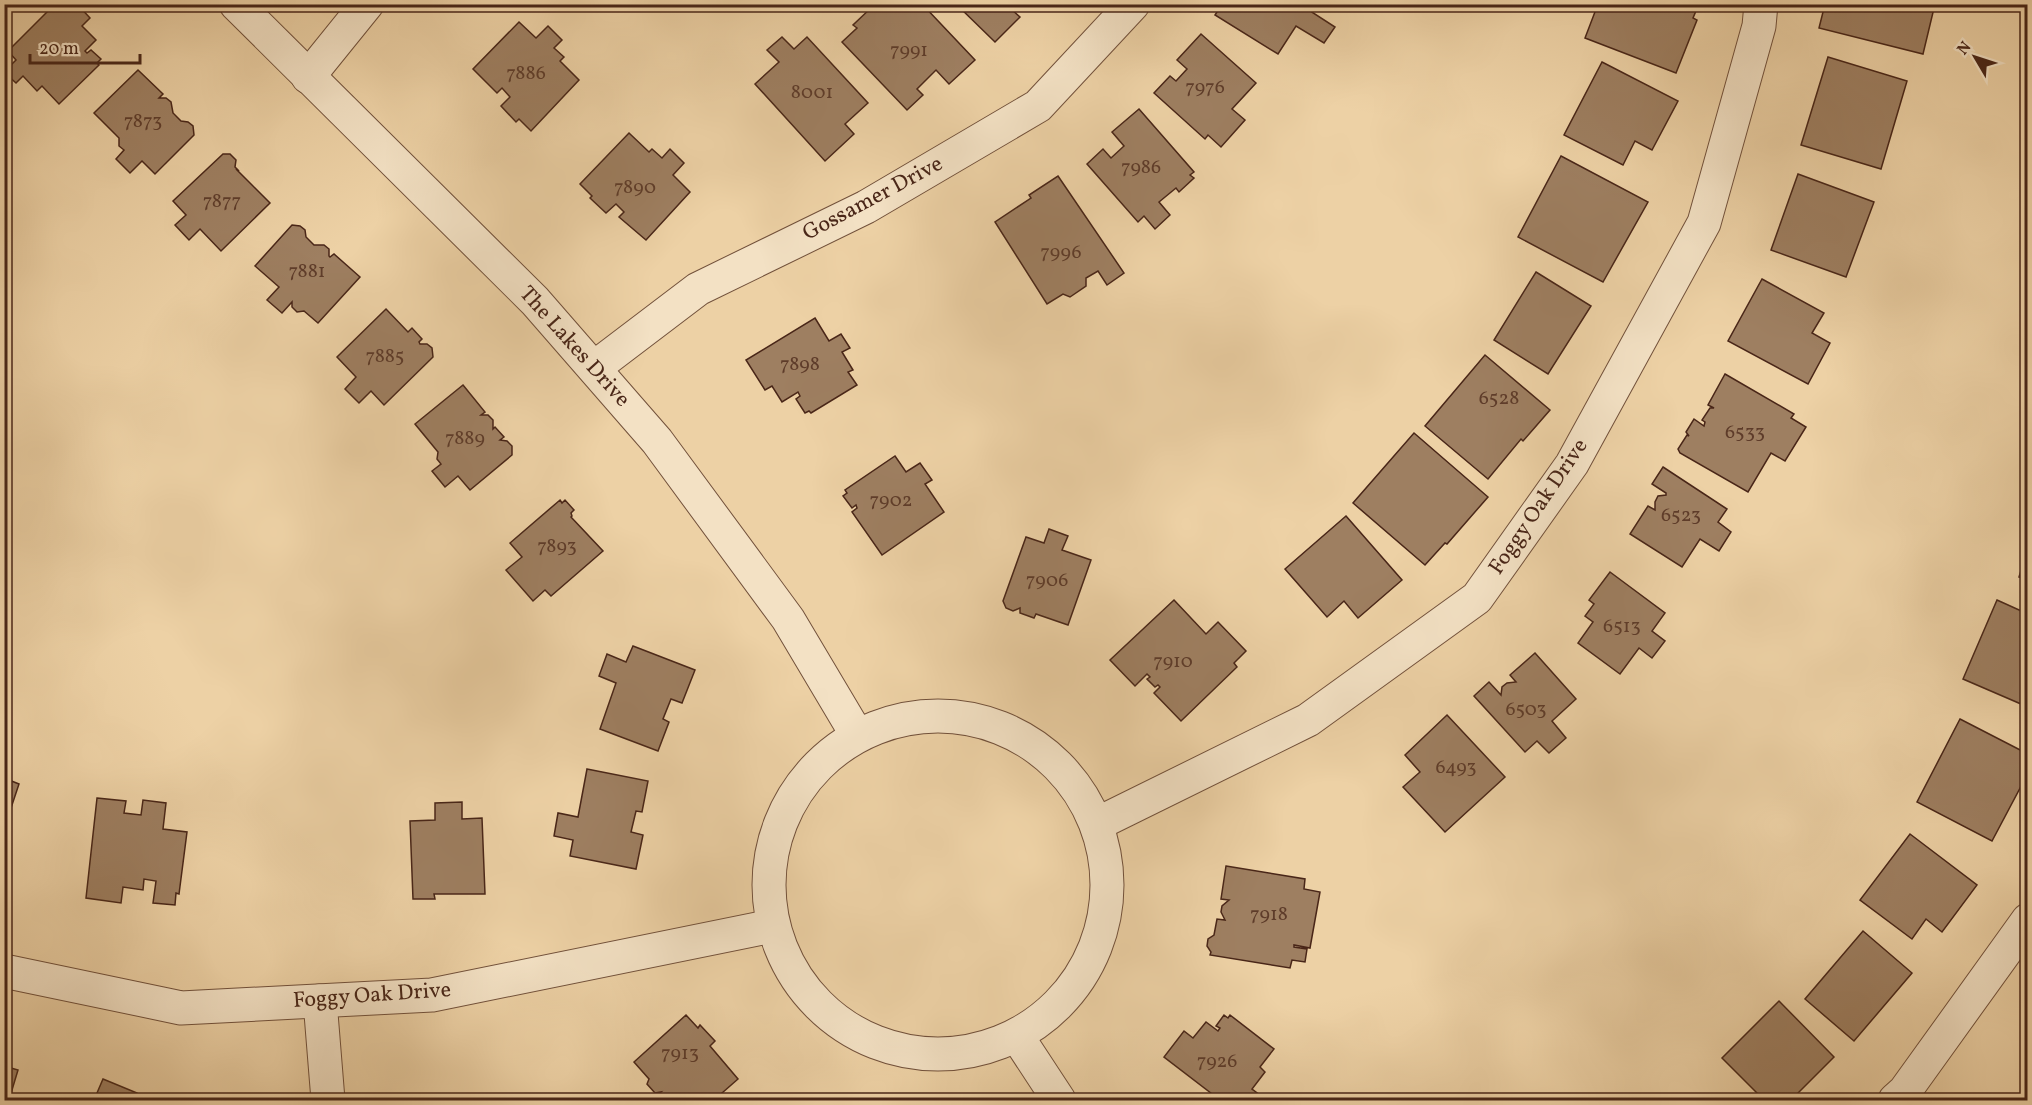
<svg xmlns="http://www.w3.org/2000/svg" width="2032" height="1105" font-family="Vollkorn,serif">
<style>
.building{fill:#9e7f61;stroke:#492618;stroke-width:1.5}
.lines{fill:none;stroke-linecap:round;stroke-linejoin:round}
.minor-casing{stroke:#72513b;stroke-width:35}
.minor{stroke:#f3e1c4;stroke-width:33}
.labels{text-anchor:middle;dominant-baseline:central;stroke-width:5;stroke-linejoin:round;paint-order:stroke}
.number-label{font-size:20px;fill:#5e3c2a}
.street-label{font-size:22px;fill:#492618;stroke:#f3e1c4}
</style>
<rect width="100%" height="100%" fill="#edd1a5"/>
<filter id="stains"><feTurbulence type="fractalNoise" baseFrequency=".00333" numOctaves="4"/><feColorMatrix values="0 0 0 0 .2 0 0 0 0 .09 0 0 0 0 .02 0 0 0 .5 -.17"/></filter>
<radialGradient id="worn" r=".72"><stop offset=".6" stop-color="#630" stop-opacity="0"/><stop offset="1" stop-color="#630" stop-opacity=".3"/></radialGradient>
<g class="building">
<path d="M4 4H15L4 15Z"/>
<path d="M55 4H77L90 18 82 26 96 40 85 51 87 53 91 50 101 59 97 63 99 65 59 104 42 86 37 91 23 76 16 83 4 72 16 60 8 51Z"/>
<path d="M882 4H922L975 60 949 84 936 70 917 89 923 95 907 110 842 42 857 28 853 25 873 6 876 10Z"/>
<path d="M956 4H1013L1010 8 1020 17 995 42Z"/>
<path d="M1222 4H1236L1247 11 1252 4H1309L1307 9 1335 27 1324 43 1296 26 1278 54 1215 15Z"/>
<path d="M1598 4H1699L1693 18 1697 20 1676 73 1585 38Z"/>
<path d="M1825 4H1935L1923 54 1819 28Z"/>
<path d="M519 22 536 38 548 26 562 40 554 48 564 57 560 61 579 80 531 131 519 119 516 122 501 106 510 97 502 88 497 93 473 69Z"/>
<path d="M1201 34 1256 83 1232 109 1245 120 1221 147 1208 135 1205 139 1154 93 1170 76 1176 81 1187 69 1177 60Z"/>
<path d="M782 37 794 49 807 37 868 103 845 124 854 134 825 161 755 84 779 62 767 50Z"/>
<path d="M1828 57 1907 81 1881 169 1801 145Z"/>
<path d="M1602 62 1678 101 1652 150 1635 141 1623 165 1564 135Z"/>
<path d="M138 70 163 94 159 98H166L171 102 173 113 181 121 188 122 193 126 194 135 155 174 142 161 130 173 116 159 124 150 119 146V138L94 113Z"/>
<path d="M1139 109 1194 172 1190 175 1194 178 1179 192 1176 188 1159 202 1170 215 1155 229 1144 216 1138 222 1087 164 1103 149 1111 158 1124 146 1112 132Z"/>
<path d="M629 133 649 152 652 149 662 158 670 149 684 163 673 175 690 192 646 240 619 217 624 212 616 204 606 213 590 198 592 196 580 184Z"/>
<path d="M223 154H230L236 160 235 167 238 170H237L270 203 221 251 200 229 189 240 175 225 186 215 173 201Z"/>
<path d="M1561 156 1648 202 1603 282 1518 237Z"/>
<path d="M1798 174 1874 202 1846 277 1771 250Z"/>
<path d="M1058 176 1124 273 1107 285 1098 271 1086 278V286L1070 297 1063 294 1047 304 995 222 1031 198 1029 195Z"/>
<path d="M292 225 300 226 305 230 306 237 314 245H324L329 249V256L330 257 334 254 360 277 318 323 304 311 297 312 292 307V302L282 313 267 300 279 287 255 266Z"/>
<path d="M1536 272 1591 306 1548 374 1494 340Z"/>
<path d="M1762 279 1824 313 1812 333 1830 343 1808 384 1728 341Z"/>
<path d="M386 309 408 332 412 328 422 339 419 342 420 344H427L432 348 433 357 384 405 371 391 359 403 345 389 356 377 337 357Z"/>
<path d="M815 318 829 341 841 334 850 348 842 352 853 370 848 372 857 385 811 413 809 411 805 413 796 399 800 396 798 392 782 402 772 386 765 390 746 360Z"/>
<path d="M1485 355 1550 410 1523 441 1521 439 1488 479 1425 426Z"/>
<path d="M1725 374 1794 414 1791 418 1806 427 1785 461 1771 453 1748 492 1680 453 1678 449 1687 435 1689 436 1686 432 1694 419 1704 426 1705 422 1702 420 1710 408H1714L1708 405Z"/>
<path d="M463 385 485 412 481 415H488L493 420V429L495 427 504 437 500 440 507 441 512 446V455L470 490 458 476 445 487 432 471 441 464 437 459 438 452 415 424Z"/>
<path d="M1414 433 1488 497 1447 544 1445 543 1425 565 1353 503Z"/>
<path d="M895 456 906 472 920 463 932 480 925 484 944 512 882 555 852 512 857 508 856 505 852 508 843 496 847 493 845 490Z"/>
<path d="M1663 467 1727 509 1718 522 1731 532 1719 551 1700 539 1682 567 1630 534 1648 506 1655 510V502L1658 496 1666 495V493L1652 484Z"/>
<path d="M560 500 562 503 565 500 574 510 571 513 572 516 571 517 603 551 551 596 545 590 533 601 506 570 522 557 510 543Z"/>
<path d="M1346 516 1402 580 1358 618 1344 601 1327 617 1285 569Z"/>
<path d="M1049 529 1068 536 1062 550 1091 560 1068 625 1036 614 1034 618 1020 613V608L1013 611 1006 608 1003 601 1026 537 1044 543Z"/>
<path d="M2028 548V580L2019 577Z"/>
<path d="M1610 572 1665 613 1652 631 1665 641 1652 658 1639 648 1620 674 1578 643 1593 622 1585 616 1594 604 1589 600Z"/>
<path d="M1174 600 1206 634 1218 622 1246 651 1234 663 1237 667 1181 721 1154 693 1160 687 1158 685 1155 687 1147 679 1150 677 1147 674 1135 686 1110 660Z"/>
<path d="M1997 600 2028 614V707L1963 679Z"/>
<path d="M633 646 695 670 682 703 671 699 663 719 669 722 658 751 600 729 616 683 599 676 607 654 626 662Z"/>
<path d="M1535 653 1576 699 1552 721 1566 738 1549 753 1537 741 1525 752 1474 696 1489 682 1501 695 1502 687 1507 683 1516 682 1510 675Z"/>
<path d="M1447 715 1505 777 1445 832 1403 787 1420 772 1405 755Z"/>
<path d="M1960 719 2028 754V773L1992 841 1917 802Z"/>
<path d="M587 769 648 781 642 812 636 811 631 832 643 835 636 869 570 856 573 840 554 836 558 813 578 817Z"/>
<path d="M4 778 19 784 4 829Z"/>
<path d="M97 798 126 801 124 813 141 815 143 800 166 803 163 829 187 832 179 894 176 893 175 905 153 903 156 881 144 879 143 890 123 887 121 903 86 898Z"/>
<path d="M462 802V819L482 818 485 894H434L435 899H413L410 821 435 820V803Z"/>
<path d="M1910 834 1977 885 1942 932 1926 919 1912 939 1860 900Z"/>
<path d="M1226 866 1305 879 1304 889 1320 892 1310 948 1294 945V947L1307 949 1305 962 1292 960 1290 968 1210 955 1211 952 1207 946 1208 939 1214 935 1217 919 1225 920 1221 912 1222 906 1229 900 1221 899Z"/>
<path d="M1863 931 1912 973 1854 1041 1805 999Z"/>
<path d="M1779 1001 1834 1057 1791 1100H1764L1722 1058Z"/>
<path d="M686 1015 698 1028 700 1025 715 1041 710 1046 738 1079 714 1100H652L661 1092 655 1093 647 1084 649 1079 634 1062Z"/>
<path d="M1224 1015 1228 1018 1230 1015 1274 1049 1260 1067 1265 1072 1252 1089 1260 1095 1255 1100H1239L1236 1098 1234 1100H1220L1164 1057 1184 1031 1193 1038 1206 1022 1218 1031 1220 1028 1216 1026Z"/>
<path d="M4 1066 18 1070 9 1100H4Z"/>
<path d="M103 1079 137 1093V1095L151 1100H94Z"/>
</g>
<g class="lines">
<g class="minor-casing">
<g id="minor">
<path d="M236 4 535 301 657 441 788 619 857 735"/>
<path d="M308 77 367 4"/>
<path d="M594 368 698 289 866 207 1038 106 1133 4"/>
<circle cx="938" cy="885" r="169"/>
<path d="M1097 824 1308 720 1477 598 1572 464 1704 223 1759 26 1761 4"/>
<path d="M4 971 181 1008 432 995 772 926"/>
<path d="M320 1001 328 1100"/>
<path d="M1017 1036 1059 1100"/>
<path d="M1895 1100 1905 1091 2028 920"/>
</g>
</g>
<use href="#minor" class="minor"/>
</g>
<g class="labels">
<g class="number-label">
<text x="909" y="51">7991</text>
<text x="526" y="74">7886</text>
<text x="1205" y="88">7976</text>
<text x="812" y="93">8001</text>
<text x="143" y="122">7873</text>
<text x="1141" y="168">7986</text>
<text x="635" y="188">7890</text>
<text x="222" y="202">7877</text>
<text x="1061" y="253">7996</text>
<text x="307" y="272">7881</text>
<text x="385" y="357">7885</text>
<text x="800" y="365">7898</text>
<text x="1499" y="399">6528</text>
<text x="1745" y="433">6533</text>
<text x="465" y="439">7889</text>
<text x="891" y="501">7902</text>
<text x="1681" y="516">6523</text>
<text x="557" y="547">7893</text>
<text x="1047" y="581">7906</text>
<text x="1622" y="627">6513</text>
<text x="1173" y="662">7910</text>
<text x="1526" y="710">6503</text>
<text x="1456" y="768">6493</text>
<text x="1269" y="915">7918</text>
<text x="680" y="1054">7913</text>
<text x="1217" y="1062">7926</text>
</g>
<g class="street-label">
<text transform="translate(873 199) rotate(-28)">Gossamer Drive</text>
<text transform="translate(574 347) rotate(48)">The Lakes Drive</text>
<text transform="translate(1539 507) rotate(-56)">Foggy Oak Drive</text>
<text transform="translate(372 996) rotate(-4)">Foggy Oak Drive</text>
</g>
</g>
<rect width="2032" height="1105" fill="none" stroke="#edd1a5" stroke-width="24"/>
<rect x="6" y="6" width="2020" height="1093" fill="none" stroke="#492618" stroke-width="3"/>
<rect x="12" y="12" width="2008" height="1081" fill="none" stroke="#492618" stroke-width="1.5"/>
<g transform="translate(1975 57) rotate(309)" stroke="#f3e1c4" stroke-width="4.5" paint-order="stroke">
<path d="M0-4.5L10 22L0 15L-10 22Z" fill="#492618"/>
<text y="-9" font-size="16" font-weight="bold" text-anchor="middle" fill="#492618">N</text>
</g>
<path d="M30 54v9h110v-9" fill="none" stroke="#492618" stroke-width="3"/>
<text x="39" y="54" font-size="18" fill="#492618" stroke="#f3e1c4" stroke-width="4.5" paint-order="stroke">20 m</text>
<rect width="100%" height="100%" filter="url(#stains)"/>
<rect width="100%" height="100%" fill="url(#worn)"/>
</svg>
